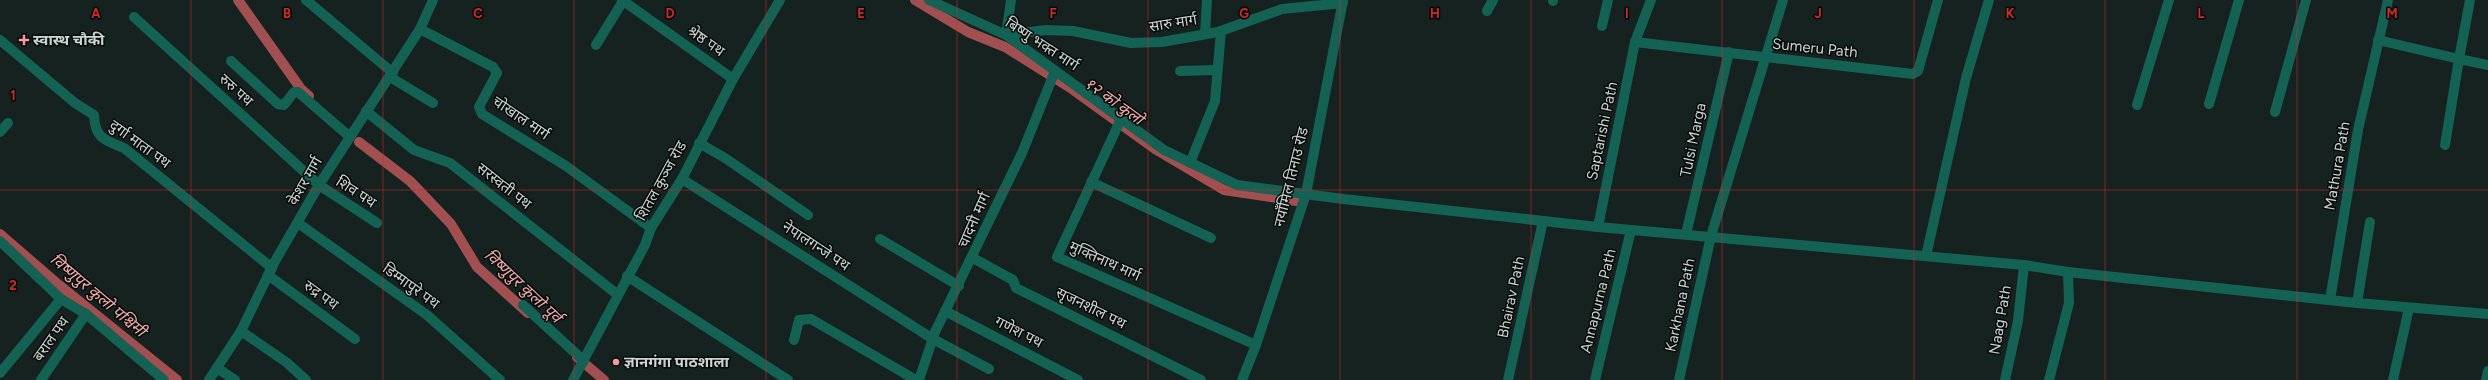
<svg xmlns="http://www.w3.org/2000/svg" width="2488" height="380" font-family="Figtree,'Noto Sans Devanagari',sans-serif">
<style>
.lines{fill:none;stroke-linecap:round;stroke-linejoin:round}
.canal{stroke:#a24f52;stroke-width:10}
.minor{stroke:#136254;stroke-width:10}
.tertiary{stroke:#136254;stroke-width:10}
.grid{fill:none;stroke:#d62828;stroke-width:1;stroke-opacity:0.55}
.poi-dot{fill:#f59b9c;stroke:#060a09;stroke-width:1.5}
.labels{text-anchor:middle;dominant-baseline:central;stroke-width:3;stroke-linejoin:round;paint-order:stroke}
.street-label{font-size:15px;fill:#ccd4d2;stroke:#060a09}
.poi-label{font-size:15px;font-weight:bold;fill:#ccd4d2;stroke:#060a09;text-anchor:start}
.water-label{font-size:16px;font-style:italic;fill:#f4adad;stroke:#060a09}
.grid-label{font-size:13px;text-anchor:middle;font-weight:bold;fill:#d62828;stroke:#060a09;stroke-width:3;stroke-linejoin:round;paint-order:stroke}
</style>
<rect width="100%" height="100%" fill="#16221f"/>
<g class="lines">
<g class="canal">
<path d="M238 0 301 89 309 96"/>
<path d="M915 0 968 32 1005 47 1069 87 1155 149 1224 190 1303 202"/>
<path d="M359 142 410 181 451 224 477 267 528 313"/>
<path d="M0 234 59 285 177 380"/>
<path d="M577 357 604 380"/>
</g>
<g class="minor">
<path d="M306 0 393 73"/>
<path d="M622 0 733 79"/>
<path d="M1011 0 1006 35 1046 30 1073 31 1131 43 1162 42 1218 32 1282 9 1343 3"/>
<path d="M1553 1V0"/>
<path d="M1487 11 1493 0"/>
<path d="M134 17 319 185 377 223"/>
<path d="M1602 26 1608 0"/>
<path d="M420 29 493 67 497 73 479 107 482 114 566 166 651 228"/>
<path d="M1205 34 1207 0"/>
<path d="M0 40 75 103 94 115C95 139 105 140 124 148L272 268"/>
<path d="M2378 40 2459 59 2470 0"/>
<path d="M1635 42 1913 74 1918 71 1920 64 1938 0"/>
<path d="M596 45 623 1"/>
<path d="M231 61 278 104 284 105 294 92H298L350 137"/>
<path d="M1180 71 1217 70"/>
<path d="M390 77 433 103"/>
<path d="M2209 104 2239 0"/>
<path d="M2137 105 2169 0"/>
<path d="M366 111 414 150 450 163 618 295"/>
<path d="M2275 112 2306 0"/>
<path d="M1121 119 1057 257 1256 345"/>
<path d="M0 132 8 123"/>
<path d="M699 143 725 158 808 215"/>
<path d="M2445 145 2459 59 2488 65"/>
<path d="M1190 163 1215 101 1221 31"/>
<path d="M682 179 933 339 989 369"/>
<path d="M1091 182 1211 238"/>
<path d="M298 223 427 315 500 380"/>
<path d="M1598 227 1635 42 1651 0"/>
<path d="M1686 234 1729 52"/>
<path d="M880 239 959 286"/>
<path d="M0 241 61 299 86 314 164 380"/>
<path d="M1926 256 1966 78 1989 0"/>
<path d="M973 258 1013 280 1016 288 1201 380"/>
<path d="M268 275 355 339"/>
<path d="M627 276 788 380"/>
<path d="M2330 300 2358 130 2388 0"/>
<path d="M2357 303 2370 222"/>
<path d="M523 305 584 361"/>
<path d="M945 311 1078 380"/>
<path d="M241 331 286 362 306 380"/>
<path d="M794 340 799 320 811 319 916 380"/>
<path d="M217 368 235 380"/>
<path d="M0 373 61 299"/>
<path d="M41 380 86 314"/>
<path d="M209 380 241 331 274 263 319 185 420 29 433 0"/>
<path d="M573 380 645 245 651 228 682 179 733 79 780 0"/>
<path d="M919 380 935 332 1022 153 1055 71"/>
<path d="M1508 380 1543 221"/>
<path d="M1595 380 1631 230"/>
<path d="M1679 380 1711 236 1783 0"/>
<path d="M2005 380 2018 321 2024 265"/>
<path d="M2049 380 2069 303 2068 272"/>
<path d="M2393 380 2409 308"/>
<path d="M2486 380 2488 371"/>
</g>
<g class="tertiary">
<path d="M929 0 1006 35 1164 150 1237 185 1343 199 1598 227 2024 265 2068 272 2357 303 2488 314"/>
<path d="M1242 380 1256 345 1306 194 1343 0"/>
</g>
</g>
<path class="grid" d="M191 0V380M383 0V380M574 0V380M766 0V380M957 0V380M1148 0V380M1340 0V380M1531 0V380M1722 0V380M1914 0V380M2105 0V380M2297 0V380M0 190H2488"/>
<g class="poi-dot">
<path d="M22 34h4v4h4v4h-4v4h-4v-4h-4v-4h4z"/>
<circle cx="616" cy="362" r="4"/>
</g>
<g class="labels">
<g class="street-label">
<text transform="translate(1173 23) rotate(-9)">सारु मार्ग</text>
<text transform="translate(706 41) rotate(35)">श्रेष्ठ पथ</text>
<text transform="translate(1042 44) rotate(33)">बिष्णु भक्त मार्ग</text>
<text transform="translate(1815 48) rotate(6)">Sumeru Path</text>
<text transform="translate(236 90) rotate(42)">रुरु पथ</text>
<text transform="translate(521 118) rotate(34)">चोखाल मार्ग</text>
<text transform="translate(1602 131) rotate(-78)">Saptarishi Path</text>
<text transform="translate(1693 140) rotate(-78)">Tulsi Marga</text>
<text transform="translate(140 144) rotate(36)">दुर्गा माता पथ</text>
<text transform="translate(2337 166) rotate(-80)">Mathura Path</text>
<text transform="translate(1291 177) rotate(-76)">नयाँमिल तिनाउ रोड</text>
<text transform="translate(305 181) rotate(-60)">केशर मार्ग</text>
<text transform="translate(661 181) rotate(-61)">शितल कुञ्ज रोड</text>
<text transform="translate(504 186) rotate(38)">सरस्वती पथ</text>
<text transform="translate(356 192) rotate(33)">शिव पथ</text>
<text transform="translate(974 220) rotate(-66)">चादनी मार्ग</text>
<text transform="translate(816 246) rotate(33)">नेपालगन्जे पथ</text>
<text transform="translate(1105 261) rotate(24)">मुक्तिनाथ मार्ग</text>
<text transform="translate(411 286) rotate(36)">डिम्मापुरे पथ</text>
<text transform="translate(321 295) rotate(36)">रुद्र पथ</text>
<text transform="translate(1511 297) rotate(-78)">Bhairav Path</text>
<text transform="translate(1598 301) rotate(-76)">Annapurna Path</text>
<text transform="translate(1680 305) rotate(-78)">Karkhana Path</text>
<text transform="translate(1091 308) rotate(26)">सृजनशील पथ</text>
<text transform="translate(2000 320) rotate(-80)">Naag Path</text>
<text transform="translate(1019 332) rotate(27)">गणेश पथ</text>
<text transform="translate(51 339) rotate(-55)">बराल पथ</text>
</g>
<g class="poi-label">
<text x="33" y="40">स्वास्थ चौकी</text>
<text x="624" y="362">ज्ञानगंगा पाठशाला</text>
</g>
<g class="water-label">
<text transform="translate(1114 101) rotate(36)">१२ को कुलो</text>
<text transform="translate(523 286) rotate(43)">विष्णुपुर कुलो पूर्व</text>
<text transform="translate(98 295) rotate(40)">विष्णुपुर कुलो पश्चिमी</text>
</g>
</g>
<g class="grid-label">
<text x="96" y="18">A</text>
<text x="287" y="18">B</text>
<text x="478" y="18">C</text>
<text x="670" y="18">D</text>
<text x="861" y="18">E</text>
<text x="1053" y="18">F</text>
<text x="1244" y="18">G</text>
<text x="1435" y="18">H</text>
<text x="1627" y="18">I</text>
<text x="1818" y="18">J</text>
<text x="2010" y="18">K</text>
<text x="2201" y="18">L</text>
<text x="2392" y="18">M</text>
<text x="13" y="100">1</text>
<text x="13" y="290">2</text>
</g>
</svg>
